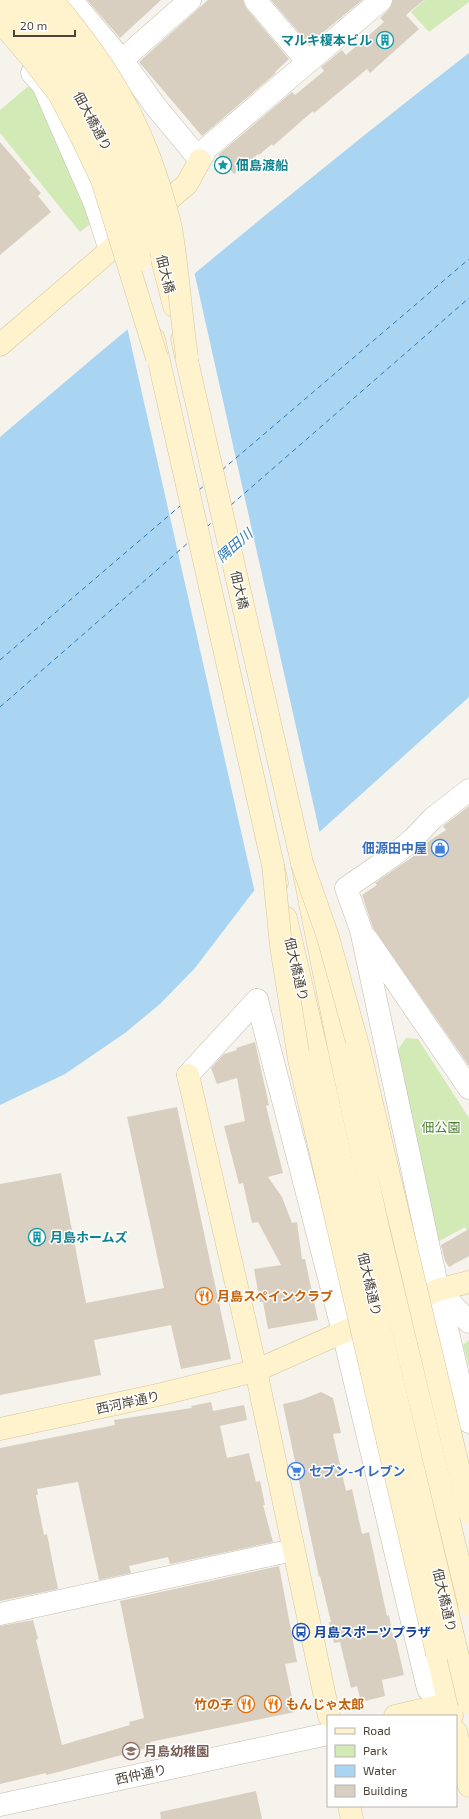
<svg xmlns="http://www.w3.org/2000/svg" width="469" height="1819" font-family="'Exo 2','Noto Sans JP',sans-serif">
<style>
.green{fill:#d2eab5}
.water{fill:#a9d4f2}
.pier{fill:#f6f3ec}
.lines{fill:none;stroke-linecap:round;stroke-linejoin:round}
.ferry{stroke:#2e7ab2;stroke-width:1;stroke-dasharray:5 4;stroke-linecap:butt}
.building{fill:#d8cfc1}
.street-casing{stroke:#c2bbae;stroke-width:23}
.secondary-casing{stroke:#d6c79b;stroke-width:23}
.street{stroke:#fff;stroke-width:22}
.secondary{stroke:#fff3cd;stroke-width:22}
.secondary-bridge-casing{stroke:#d6c79b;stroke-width:23;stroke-linecap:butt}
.secondary-bridge{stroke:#fff3cd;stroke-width:22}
.labels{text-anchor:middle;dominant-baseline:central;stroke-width:3;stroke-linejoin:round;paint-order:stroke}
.culture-label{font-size:13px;font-weight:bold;fill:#0d838f;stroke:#fff;text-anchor:start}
.street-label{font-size:13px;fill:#4b4439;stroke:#fff}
.shop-label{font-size:13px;font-weight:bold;fill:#366cbe;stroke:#fff;text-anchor:end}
.park-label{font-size:13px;fill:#4a7f2a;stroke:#fff}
.food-label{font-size:13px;font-weight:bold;fill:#c56008;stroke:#fff;text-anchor:start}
.transit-label{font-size:13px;font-weight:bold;fill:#164399;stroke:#fff;text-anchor:start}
.education-label{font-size:13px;font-weight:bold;fill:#785e54;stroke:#fff;text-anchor:start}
.water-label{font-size:14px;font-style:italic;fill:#2e7ab2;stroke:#fff}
</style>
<rect width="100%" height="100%" fill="#f6f3ec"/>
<g class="green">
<path d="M425 0H469V2L429 32 411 12Z"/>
<path d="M31 84 93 222 80 232 0 133V110Z"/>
<path d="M406 1038 418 1039 469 1118V1233L465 1227 434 1244 397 1051Z"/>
<path d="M469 1340V1367L463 1345Z"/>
</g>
<path class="water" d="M469 53V697L253 892 195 968 160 1004 125 1033 65 1074 0 1105V437C154 306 309 177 469 53Z"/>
<path class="pier" d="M194 271 320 834 255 893 127 327Z"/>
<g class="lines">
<g class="ferry">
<path d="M222 470 469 259"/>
<path d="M199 490 205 485"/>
<path d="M231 505 469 298"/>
<path d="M207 527 213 521"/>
<path d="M0 660 180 506"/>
<path d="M0 707 189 542"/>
</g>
</g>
<g class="building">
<path d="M87 0H161L120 38Z"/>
<path d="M208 0H243L246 8 289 59 275 72 276 73 202 136 139 62Z"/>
<path d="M271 0H362L309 44Z"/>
<path d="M393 0H424L406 15 419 29 370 73 367 69 314 113 313 111 273 146 272 144 259 155 258 154 234 174 218 155 292 92 295 95 324 71 321 67 342 50 346 55 384 22 380 18 389 9Z"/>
<path d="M0 142 31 178 29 180 41 193 38 196 51 212 0 255Z"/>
<path d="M469 806V1066L373 928 362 895 377 885 375 883 427 847 426 843 446 830 443 826Z"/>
<path d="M255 1042 269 1105 266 1106 283 1173 268 1177 282 1197 292 1223 297 1222 302 1259H305L318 1320 268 1329 263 1302H260L254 1269 281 1265 258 1222 252 1223 243 1183 239 1184 224 1126 245 1121 237 1078 217 1084 211 1068 224 1054 237 1050 236 1048Z"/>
<path d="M177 1107 231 1359 181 1369 171 1325 94 1340 101 1375 0 1395V1184L61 1173 86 1303 164 1288 127 1117Z"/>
<path d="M469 1229V1256L449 1267 445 1261 441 1245Z"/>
<path d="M321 1392 333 1398 341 1433 333 1434 346 1491 352 1489 362 1534 369 1532 387 1616 389 1615 393 1637 395 1636 404 1675 382 1680 385 1696 361 1702 357 1686 351 1688 340 1642 334 1643 329 1622H331L320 1576 319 1577 283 1404 301 1400Z"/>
<path d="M211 1402 213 1411 244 1405 247 1420 220 1426 227 1458 249 1453 256 1482 260 1481 265 1505H263L273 1542 170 1564 168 1557 129 1566 131 1573 99 1580 78 1482 37 1489 38 1495H36L44 1535 47 1534 58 1589 0 1601V1448L115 1425 114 1420 192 1408 191 1406Z"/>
<path d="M279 1566 297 1662 285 1664 295 1712 150 1742 151 1747 62 1771 46 1775V1773L0 1784V1626L33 1620 38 1639 36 1640 62 1745 130 1725 129 1722 144 1718 120 1601Z"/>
<path d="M256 1791 262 1819H161L160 1812Z"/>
</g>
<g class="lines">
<g class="street-casing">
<g id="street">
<path d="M71 0 122 60 156 107 200 160 207 148 381 0"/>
<path d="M255 0 308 62"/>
<path d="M122 60 190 0"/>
<path d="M32 73 43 85 95 204 110 250"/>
<path d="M469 790 433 818 413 839 394 855 346 888 361 930 438 1290 469 1422"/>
<path d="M367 939 469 1088"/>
<path d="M257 1000 343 1332 428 1689 449 1703"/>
<path d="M188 1075 257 1000"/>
<path d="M438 1290 469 1322"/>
<path d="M0 1614 293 1550"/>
<path d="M0 1805 328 1734"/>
</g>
</g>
<g class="secondary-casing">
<g id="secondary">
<path d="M159 247 174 306"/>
<path d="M154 339 277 883"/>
<path d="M182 339 302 863 340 1053"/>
<path d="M0 345 187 184 200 160"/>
<path d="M286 918 318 1057"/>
<path d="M188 1075 252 1352 329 1716"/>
<path d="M0 1429 162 1394 255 1371 438 1290 469 1282"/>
<path d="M437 1654 452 1716"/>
<path d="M395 1716 469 1699"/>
<path d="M456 1732 469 1786"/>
<path d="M349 1806 352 1819"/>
</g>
</g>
<use href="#street" class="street"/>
<use href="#secondary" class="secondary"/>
<g class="secondary-bridge-casing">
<g id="secondary-bridge">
<path d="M5 0C58 59 101 118 125 195 132 216 135 238 140 260"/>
<path d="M30 0C68 44 103 89 127 142 142 176 150 211 159 247"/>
<path d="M52 0C101 58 136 111 159 185 163 199 168 214 171 228 178 271 181 315 187 357"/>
<path d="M0 21 29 55 59 94 81 136 102 180 157 358"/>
<path d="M302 863 328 937 359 1049 469 1512"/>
<path d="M273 865 281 946 299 1059 437 1654"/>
<path d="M340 1053 379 1232 469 1604"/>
<path d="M318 1057 358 1236 469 1703"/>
</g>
</g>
<use href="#secondary-bridge" class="secondary-bridge"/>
</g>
<defs>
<g id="building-ring" transform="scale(0.9)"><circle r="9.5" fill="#fff" stroke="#0f9aa8" stroke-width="1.5"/><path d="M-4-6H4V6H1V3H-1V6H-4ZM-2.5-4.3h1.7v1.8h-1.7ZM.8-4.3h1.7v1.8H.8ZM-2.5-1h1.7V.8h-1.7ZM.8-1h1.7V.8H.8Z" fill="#0f9aa8"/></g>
<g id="sight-ring" transform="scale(0.9)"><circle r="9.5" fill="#fff" stroke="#0f9aa8" stroke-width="1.5"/><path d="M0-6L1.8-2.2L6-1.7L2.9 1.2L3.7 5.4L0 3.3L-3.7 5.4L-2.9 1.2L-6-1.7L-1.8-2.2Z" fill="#0f9aa8"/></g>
<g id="shop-ring" transform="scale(0.9)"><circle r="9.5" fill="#fff" stroke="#3f7fe0" stroke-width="1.5"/><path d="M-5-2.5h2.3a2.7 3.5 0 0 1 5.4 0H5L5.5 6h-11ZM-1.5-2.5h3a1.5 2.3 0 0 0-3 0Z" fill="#3f7fe0"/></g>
<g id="restaurant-ring" transform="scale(0.9)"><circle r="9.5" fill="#fff" stroke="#e8710a" stroke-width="1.5"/><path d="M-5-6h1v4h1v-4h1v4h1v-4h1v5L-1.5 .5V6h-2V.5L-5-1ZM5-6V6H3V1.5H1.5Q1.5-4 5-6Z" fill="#e8710a"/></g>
<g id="supermarket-ring" transform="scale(0.9)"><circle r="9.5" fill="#fff" stroke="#3f7fe0" stroke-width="1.5"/><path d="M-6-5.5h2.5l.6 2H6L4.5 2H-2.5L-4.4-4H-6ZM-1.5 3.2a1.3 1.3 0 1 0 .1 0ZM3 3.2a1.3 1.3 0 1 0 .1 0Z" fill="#3f7fe0"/></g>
<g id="bus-ring" transform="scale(0.9)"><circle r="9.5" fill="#fff" stroke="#1a4fb4" stroke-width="1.5"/><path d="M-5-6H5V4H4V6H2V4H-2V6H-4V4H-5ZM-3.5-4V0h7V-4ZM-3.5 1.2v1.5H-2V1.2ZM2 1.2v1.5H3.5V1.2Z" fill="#1a4fb4"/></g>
<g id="school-ring" transform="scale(0.9)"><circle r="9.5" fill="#fff" stroke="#8d6e63" stroke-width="1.5"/><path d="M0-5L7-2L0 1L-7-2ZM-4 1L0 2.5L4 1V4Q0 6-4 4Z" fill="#8d6e63"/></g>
</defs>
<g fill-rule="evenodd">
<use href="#building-ring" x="385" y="40"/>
<use href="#sight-ring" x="223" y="165"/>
<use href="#shop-ring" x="440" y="848"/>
<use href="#building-ring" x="37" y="1237"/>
<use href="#restaurant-ring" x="204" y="1296"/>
<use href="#supermarket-ring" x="296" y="1471"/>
<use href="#bus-ring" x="301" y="1632"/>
<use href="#restaurant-ring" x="246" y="1704"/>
<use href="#restaurant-ring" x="273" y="1704"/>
<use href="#school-ring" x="131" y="1751"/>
</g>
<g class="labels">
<g class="culture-label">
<text x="372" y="40" text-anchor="end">マルキ榎本ビル</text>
<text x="236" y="165">佃島渡船</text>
<text x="50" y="1237">月島ホームズ</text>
</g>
<g class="street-label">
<text transform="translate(93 121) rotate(62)">佃大橋通り</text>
<text transform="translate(166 274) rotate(76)">佃大橋</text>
<text transform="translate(240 590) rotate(77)">佃大橋</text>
<text transform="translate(297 969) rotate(77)">佃大橋通り</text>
<text transform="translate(370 1284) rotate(77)">佃大橋通り</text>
<text transform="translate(128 1402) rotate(-12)">西河岸通り</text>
<text transform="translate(445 1600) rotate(77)">佃大橋通り</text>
<text transform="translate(141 1774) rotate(-12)">西仲通り</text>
</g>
<g class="shop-label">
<text x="427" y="848">佃源田中屋</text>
<text x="309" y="1471" text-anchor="start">セブン-イレブン</text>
</g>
<g class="park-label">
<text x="441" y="1127">佃公園</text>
</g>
<g class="food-label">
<text x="217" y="1296">月島スペインクラブ</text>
<text x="233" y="1704" text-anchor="end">竹の子</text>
<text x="286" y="1704">もんじゃ太郎</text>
</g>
<g class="transit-label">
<text x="314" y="1632">月島スポーツプラザ</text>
</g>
<g class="education-label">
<text x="144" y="1751">月島幼稚園</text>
</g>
<g class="water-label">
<text transform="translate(234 545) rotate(-41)">隅田川</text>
</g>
</g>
<rect x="327" y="1715" width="130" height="92" fill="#ffffff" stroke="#b7b4b0"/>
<rect x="335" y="1728" width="20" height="6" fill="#fff3cd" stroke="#b7b4b0"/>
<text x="363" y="1735" font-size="12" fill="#4b4439">Road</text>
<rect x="335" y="1745" width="20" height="12" fill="#d2eab5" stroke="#b7b4b0"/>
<text x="363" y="1755" font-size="12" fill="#4b4439">Park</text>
<rect x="335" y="1765" width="20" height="12" fill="#a9d4f2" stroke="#b7b4b0"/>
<text x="363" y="1775" font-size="12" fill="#4b4439">Water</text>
<rect x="335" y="1785" width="20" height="12" fill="#d8cfc1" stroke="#b7b4b0"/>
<text x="363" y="1795" font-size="12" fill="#4b4439">Building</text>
<path d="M14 30v6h61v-6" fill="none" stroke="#4b4439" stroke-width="2"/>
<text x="20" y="30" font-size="12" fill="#4b4439" stroke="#ffffff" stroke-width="3" paint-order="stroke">20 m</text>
</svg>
